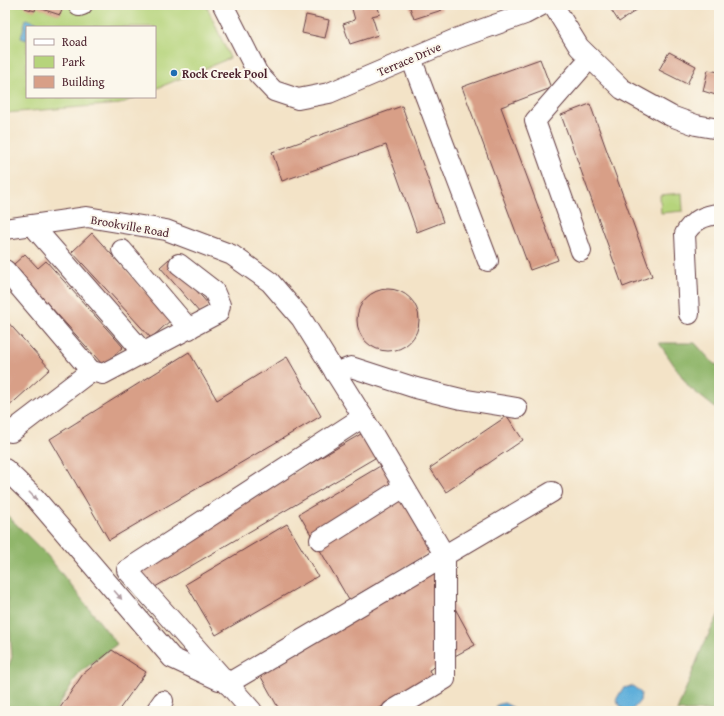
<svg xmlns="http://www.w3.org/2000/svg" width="724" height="716" font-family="'Gentium Book Plus',serif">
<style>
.green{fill:#b6d47b;stroke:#807a53}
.forest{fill:#90b66b;stroke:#6d6a4b}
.water{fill:#5fafda;stroke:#546782}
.building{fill:#d89f87}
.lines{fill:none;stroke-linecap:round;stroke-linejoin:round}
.minor-casing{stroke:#633c42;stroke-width:22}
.minor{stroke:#fff;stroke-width:20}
.oneway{fill:#ae9aa0}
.poi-dot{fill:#1f6fb2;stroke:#fbf7ec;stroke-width:1.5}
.labels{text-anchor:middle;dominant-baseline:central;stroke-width:4;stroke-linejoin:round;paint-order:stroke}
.street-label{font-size:12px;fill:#4a1f2b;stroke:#fbf7ec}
.poi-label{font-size:12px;font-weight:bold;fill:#4a1f2b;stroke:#fbf7ec;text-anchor:start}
</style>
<rect width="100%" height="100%" fill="#fbf7ec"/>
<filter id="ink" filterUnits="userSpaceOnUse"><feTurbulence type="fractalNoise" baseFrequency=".025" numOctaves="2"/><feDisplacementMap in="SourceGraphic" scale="8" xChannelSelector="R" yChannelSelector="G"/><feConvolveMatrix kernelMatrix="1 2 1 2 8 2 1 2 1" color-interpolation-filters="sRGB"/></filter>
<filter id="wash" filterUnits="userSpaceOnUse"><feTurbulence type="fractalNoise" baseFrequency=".012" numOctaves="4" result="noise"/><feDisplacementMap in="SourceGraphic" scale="16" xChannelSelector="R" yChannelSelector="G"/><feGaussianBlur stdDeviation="0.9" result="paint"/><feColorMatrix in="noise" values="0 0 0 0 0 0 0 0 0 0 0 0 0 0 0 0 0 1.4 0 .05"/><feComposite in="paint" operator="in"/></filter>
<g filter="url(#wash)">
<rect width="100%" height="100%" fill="#f3e3c7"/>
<g class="green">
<path d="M5 5H206L230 58 155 89V27H27V97H136L120 104 5 113Z"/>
<path d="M682 193 683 211 661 213 660 195Z"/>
</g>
<g class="forest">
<path d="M659 343H695L714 364 719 365V411L689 387Z"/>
<path d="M5 513 47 555 117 644 79 673 55 711H5V675L12 657 7 598 5 595Z"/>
<path d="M719 614V711H677L702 648Z"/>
</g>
<g class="water">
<path d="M26 19 44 25V27H27V40L21 38Z"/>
<path d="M633 686 641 693 640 701 631 711H624L616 700 623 688Z"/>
<path d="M504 703 514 708 515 711H496L497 705Z"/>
</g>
<g id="blocks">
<g class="building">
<path d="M25 5H64L60 15 36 7 35 11 25 8Z"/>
<path d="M364 5H377L380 14 372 16 378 35 350 44 343 24 355 20 352 9Z"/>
<path d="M409 5H440L442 10 414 19Z"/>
<path d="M608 5H644L619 22Z"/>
<path d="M674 5H689V8Z"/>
<path d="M306 15 329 20 325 38 302 33Z"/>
<path d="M669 52 696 66 687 84 659 70Z"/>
<path d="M540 59 551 88 501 107 558 260 530 270 462 87Z"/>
<path d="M708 70 719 72V96L703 91Z"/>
<path d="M590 104 652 276 623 287 561 115Z"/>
<path d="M402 106 443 222 417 232 386 145 282 181 272 152Z"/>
<path d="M92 233 171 320 151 338 72 252Z"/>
<path d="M25 254 38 268 46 261 123 347 103 365 13 265Z"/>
<path d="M169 259 209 305 200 313 160 267Z"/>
<circle cx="388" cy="320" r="31"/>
<path d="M5 319 50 369 5 410Z"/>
<path d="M189 352 217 400 287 357 321 416 109 540 50 439Z"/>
<path d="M507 416 523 440 446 492 430 468Z"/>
<path d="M366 431 380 455 150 590 136 566Z"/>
<path d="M387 462 437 548 349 600 299 514Z"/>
<path d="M287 524 318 576 216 635 186 584Z"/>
<path d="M432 566 475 645 429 670 433 679 374 711H302L301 709 297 711H280L260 675Z"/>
<path d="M112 650 146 672 118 711H58L83 674Z"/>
</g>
</g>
</g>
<g filter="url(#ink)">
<use href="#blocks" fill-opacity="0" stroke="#633c42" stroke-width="1"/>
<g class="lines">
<g class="minor-casing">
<g id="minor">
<path d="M223 5 258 74 274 91 298 99 329 93 458 38 525 14 542 5"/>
<path d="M553 5 579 47 622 89 671 116 696 125 719 129"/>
<path d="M79 6 82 5"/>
<path d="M411 58 488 261"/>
<path d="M32 225 144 353"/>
<path d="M5 229 87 217 166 230 232 255 270 282 301 318 363 417 445 556V679L392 711"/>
<path d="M122 250 189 329"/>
<path d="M581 251 535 121 590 58"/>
<path d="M5 270 91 371 11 432 5 431"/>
<path d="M689 314 685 234C692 221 705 215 719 214"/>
<path d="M91 371 103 374 218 313 220 305 214 291 179 264"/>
<path d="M335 373 351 367 416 388 461 399 517 408"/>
<path d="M5 469 35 498 172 658 219 680"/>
<path d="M320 540 404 487"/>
<path d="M227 684 552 492"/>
<path d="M156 711 163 701"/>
<path d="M252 711 127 570 363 417"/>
</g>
</g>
<use href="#minor" class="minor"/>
</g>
<defs><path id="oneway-solid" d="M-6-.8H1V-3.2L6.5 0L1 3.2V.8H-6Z"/></defs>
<g class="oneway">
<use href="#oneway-solid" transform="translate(33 496) rotate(46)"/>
<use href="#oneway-solid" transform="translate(118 595) rotate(49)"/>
</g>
</g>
<circle class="poi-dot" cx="174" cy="73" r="4"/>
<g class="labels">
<g class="street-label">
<text transform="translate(409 59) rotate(-23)">Terrace Drive</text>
<text transform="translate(130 226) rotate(10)">Brookville Road</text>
</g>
<g class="poi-label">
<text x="182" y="73">Rock Creek Pool</text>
</g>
</g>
<rect width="724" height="716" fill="none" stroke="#fbf7ec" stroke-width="20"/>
<rect x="26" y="26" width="130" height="72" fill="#fbf7ec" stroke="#b4a19f"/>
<rect x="34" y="39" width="20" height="6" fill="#ffffff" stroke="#b4a19f"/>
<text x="62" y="46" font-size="12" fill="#4a1f2b">Road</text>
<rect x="34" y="56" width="20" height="12" fill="#b6d47b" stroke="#b4a19f"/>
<text x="62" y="66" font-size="12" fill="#4a1f2b">Park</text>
<rect x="34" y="76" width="20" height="12" fill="#d89f87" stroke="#b4a19f"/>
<text x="62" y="86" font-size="12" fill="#4a1f2b">Building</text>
</svg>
